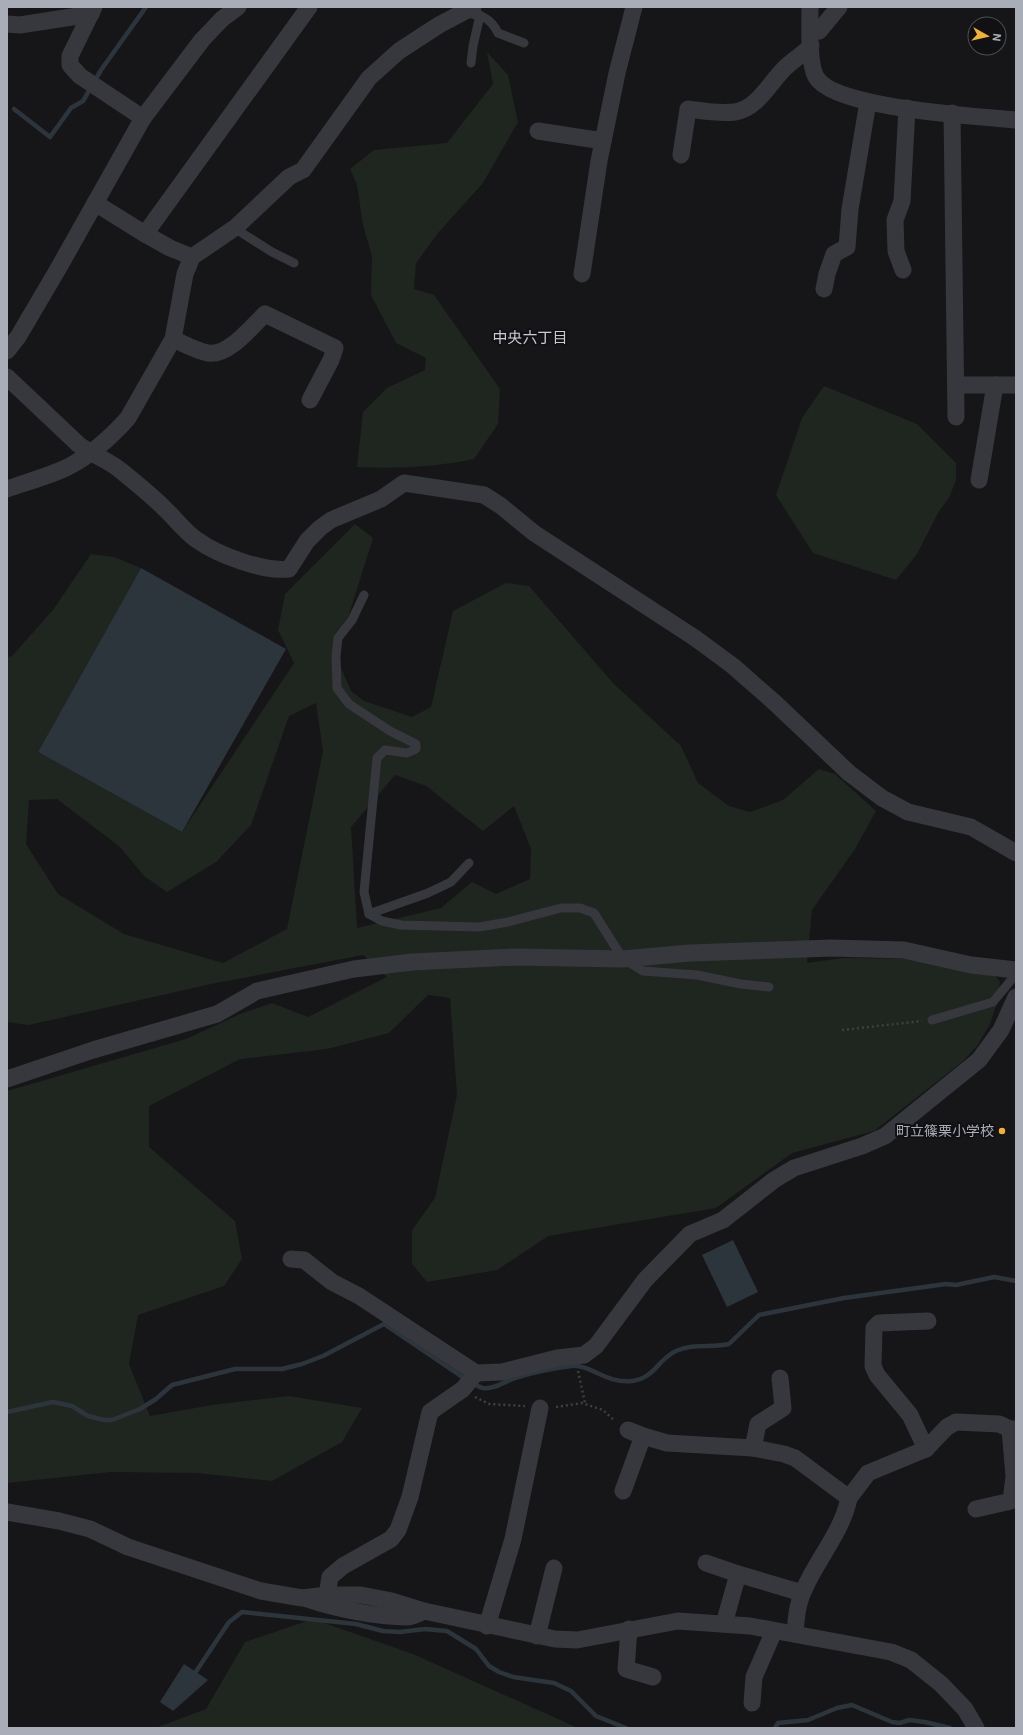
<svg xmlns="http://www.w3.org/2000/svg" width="1023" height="1735" font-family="Roboto,'Noto Sans JP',sans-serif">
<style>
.green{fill:#1e261f;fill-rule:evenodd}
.water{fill:#2c353c}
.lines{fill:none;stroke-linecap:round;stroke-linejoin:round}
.stream{stroke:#2c353c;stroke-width:4.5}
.path{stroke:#3d3f44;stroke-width:2.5;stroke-dasharray:2 3;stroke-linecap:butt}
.lane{stroke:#37383d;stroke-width:9}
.street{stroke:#37383d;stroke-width:17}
.poi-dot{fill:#f2b134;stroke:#111113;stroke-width:1.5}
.labels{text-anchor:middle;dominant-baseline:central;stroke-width:4;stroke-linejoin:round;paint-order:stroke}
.poi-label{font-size:14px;fill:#a8adb8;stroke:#111113;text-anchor:end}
.neighbourhood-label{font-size:15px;fill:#c9ccd4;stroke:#111113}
</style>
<rect width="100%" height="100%" fill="#161618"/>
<g class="green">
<path d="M487 52 508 75 518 122 483 183 438 233 416 263 414 289 434 295 500 389 498 424 474 459C435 467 397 469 357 467L363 412 387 388 425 370 426 358 396 343 371 295 372 256 363 225 357 185 350 169 374 150 447 143 493 84Z"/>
<path d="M824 386 917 424 956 463V480L949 498 939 511 917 554 896 580 813 553 776 495 802 418Z"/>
<path d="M355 524 373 538 336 656 351 691 364 701 412 717 431 707 453 611 506 583 529 586 613 683 681 746 698 783 729 806 750 812 783 800 819 769 835 774 876 811 855 849 812 910 807 963 842 958 921 959 992 972 1000 981 997 1003 990 1024 977 1046 962 1062 874 1131 792 1153 716 1208 548 1236 497 1270 427 1282 412 1264V1230L435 1198 457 1095 450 998 428 995 389 1033 327 1049 240 1059 149 1106V1147L235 1221 242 1259 224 1286 138 1315 129 1364 150 1416 212 1405 289 1396 362 1408 342 1442 272 1481 197 1473 111 1472 7 1483V1091L186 1039 240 1014 272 1003 308 1017 387 977 363 955 211 984 29 1025 7 1022V657L12 656 53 610 91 554 114 557 141 568 38 752 182 832 294 663 278 630 285 594ZM316 703 323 751 287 929 223 963 124 934 58 894 26 844 29 800 57 799 120 847 144 876 167 892 216 862 251 825 289 716ZM395 775 426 786 483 831 514 806 531 849 530 879 496 894 472 882 441 908 357 928 351 827Z"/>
<path d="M313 1619 413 1654 578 1728H155L206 1709 245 1642Z"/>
</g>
<g class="water">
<path d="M141 568 286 649 182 832 38 752Z"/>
<path d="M733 1240 758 1292 727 1307 702 1255Z"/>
<path d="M184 1664 208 1680 173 1711 160 1702Z"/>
</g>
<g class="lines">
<g class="stream">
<path d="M14 109 50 137 71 108 83 101 101 70 146 7"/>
<path d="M7 1412 53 1402 72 1406 88 1416 104 1420H112L140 1409 156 1399 172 1385 235 1369H282L302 1364 323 1356 384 1324C406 1339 427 1353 449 1368 459 1374 472 1385 483 1388 494 1390 505 1381 515 1378 531 1373 555 1368 571 1366 591 1364 606 1384 632 1381 655 1378 658 1359 676 1351 693 1343 712 1348 729 1344L759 1315 844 1298 946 1284 956 1285 994 1277 1016 1281"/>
<path d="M193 1676 229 1622 242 1612 356 1624 383 1631 400 1632 425 1629 447 1631 476 1649 489 1666 499 1672 513 1677 554 1683 571 1691 596 1716 626 1728"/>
<path d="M775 1728 778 1723 808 1720 837 1708 852 1705 892 1722 900 1723 909 1720 925 1722 950 1728"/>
</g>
<g class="path">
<path d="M842 1030 922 1021"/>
<path d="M578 1371 585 1403"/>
<path d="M475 1397 489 1404 525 1406"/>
<path d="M556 1407 582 1403 603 1410 615 1421"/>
</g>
<g class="lane">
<path d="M465 13C482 15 491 18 498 33L524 43"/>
<path d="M471 63 473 46 480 15"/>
<path d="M234 228 272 252 294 263"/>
<path d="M364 595 352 620 338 638 336 656 337 688 349 704 390 731 416 744V749L407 753 385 750 377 758 364 892 369 914 382 921 401 925 479 927 508 922 561 908H580L594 913 623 959 643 971 697 975 741 984 769 987"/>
<path d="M369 914 428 893 451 882 469 863"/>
<path d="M932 1020 993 1002 1016 974"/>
</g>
<g class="street">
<path d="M94 7 70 56V65L80 76 143 118"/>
<path d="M810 7C810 23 808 63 816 77 834 109 979 116 1016 120"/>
<path d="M7 24 20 25 91 14"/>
<path d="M819 31 839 7"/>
<path d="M952 113 956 417"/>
<path d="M538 131 603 141"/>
<path d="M681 155 688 109C703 111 719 114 735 112 758 109 771 80 787 66 795 59 804 53 811 46"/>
<path d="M95 203 145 234 309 7"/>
<path d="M145 234 170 248 192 257"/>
<path d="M903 270 896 251 895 220 902 201 907 108"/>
<path d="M582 274 599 161 617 73 634 7"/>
<path d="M824 289 827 274 834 254 847 247 850 209 868 102"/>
<path d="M173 339C184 344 196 351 208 353 228 357 251 327 265 314L335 348 331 360 310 400"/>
<path d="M7 351 18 337 58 269 143 118 202 40 222 19 238 7"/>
<path d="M7 377 78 444C91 455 107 459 120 470 135 482 150 494 164 508 175 518 184 531 197 540 218 555 263 572 289 569L307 541 320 528 331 520 381 499 404 483 484 495 501 506 534 533 695 638 733 666 774 702 849 773 882 798 908 812 971 827 1016 853"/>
<path d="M956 385H1016"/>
<path d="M979 480 995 385"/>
<path d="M7 489C27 482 49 476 68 467 91 455 112 436 128 418L173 339 185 274 192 257 236 227 289 177 303 170 369 78 399 51 439 25 473 7"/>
<path d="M7 1079 93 1050 217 1014 257 991 354 969 412 962 516 957 623 959 690 953 831 948 904 950 971 965 1016 970"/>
<path d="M291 1259 304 1260 332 1282 359 1296 476 1373 502 1372 557 1358 584 1355 596 1346 645 1280 690 1234 723 1220 774 1180 794 1168 862 1146 885 1136 979 1060 1001 1030 1016 997"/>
<path d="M628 1430 643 1436"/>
<path d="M753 1448 758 1424 783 1408 780 1378"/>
<path d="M926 1449 910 1415 877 1375 873 1366 874 1328 879 1323 928 1321"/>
<path d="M623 1491 643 1436 667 1443 753 1448 784 1454 795 1458 849 1498C842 1533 816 1560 803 1592 797 1605 796 1620 795 1634"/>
<path d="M849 1498 868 1473 926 1449 947 1427 956 1422 999 1424 1010 1429"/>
<path d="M976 1509 1011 1501 1014 1476 1010 1429H1016"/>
<path d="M7 1512 59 1521 90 1529 128 1547 261 1591 302 1598 327 1595H361L392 1601 424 1611 555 1639 577 1640 678 1621 750 1626 891 1652 911 1660 941 1684 965 1709 976 1728"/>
<path d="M706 1563 738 1574"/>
<path d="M327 1595 330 1577 343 1566 391 1539 398 1530 410 1497 430 1412 463 1389 476 1373"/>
<path d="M307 1599C337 1609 376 1617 407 1617 412 1617 417 1614 422 1612"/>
<path d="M724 1624 738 1574 802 1593"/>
<path d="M487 1626 513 1539 540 1408"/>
<path d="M629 1629 626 1669 653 1677"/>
<path d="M537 1636 554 1568"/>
<path d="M752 1703 754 1677 774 1631"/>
</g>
</g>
<circle class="poi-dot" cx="1002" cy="1131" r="4"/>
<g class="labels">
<g class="poi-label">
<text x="994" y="1131">町立篠栗小学校</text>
</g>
<g class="neighbourhood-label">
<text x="530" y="338">中央六丁目</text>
</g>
</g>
<rect width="1023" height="1735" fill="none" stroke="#a8adb8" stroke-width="16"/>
<g transform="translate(987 36) rotate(98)"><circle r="19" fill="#111113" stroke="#4d4f55"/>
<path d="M0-3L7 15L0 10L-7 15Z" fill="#f2b134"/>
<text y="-6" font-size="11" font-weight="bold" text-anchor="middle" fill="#a8adb8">N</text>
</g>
</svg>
